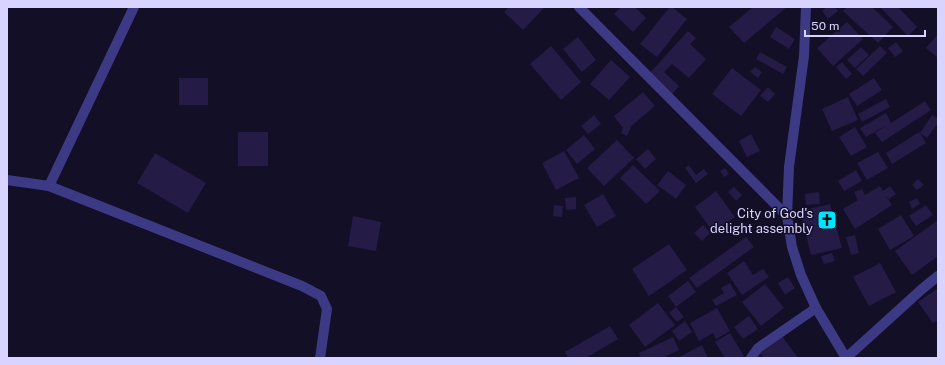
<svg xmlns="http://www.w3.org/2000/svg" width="945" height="365" font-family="'Public Sans',sans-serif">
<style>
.building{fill:#241b47}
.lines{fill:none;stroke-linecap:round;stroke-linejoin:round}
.minor{stroke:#3d3a85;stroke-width:10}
.labels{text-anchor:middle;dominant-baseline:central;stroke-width:3;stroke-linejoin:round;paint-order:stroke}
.poi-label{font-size:13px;fill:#d9d4ff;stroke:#130f26;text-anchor:end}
</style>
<rect width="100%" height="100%" fill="#130f26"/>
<g class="building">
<path d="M509 7H545L523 30 504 12Z"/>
<path d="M621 7H635L646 18 633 32 614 14Z"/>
<path d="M670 7H672L687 19 657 57 640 44Z"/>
<path d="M753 7H787L744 43 729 27Z"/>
<path d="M827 7H835L838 11 828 19 822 11Z"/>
<path d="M847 7H872L893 27 878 43 843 11Z"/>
<path d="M880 7H898L917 27 908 36Z"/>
<path d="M847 22 863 39 833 66 817 48Z"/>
<path d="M776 27 795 39 789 49 770 37Z"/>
<path d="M688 31 696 38 690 44 706 59 689 78 672 64 664 72 679 86 670 97 647 76Z"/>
<path d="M938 34V58L926 48Z"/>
<path d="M578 37 596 60 582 72 563 49Z"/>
<path d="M896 42 903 51 895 57 888 48Z"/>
<path d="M551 46 581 82 561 100 530 64Z"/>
<path d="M880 46 887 53 863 76 856 69Z"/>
<path d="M861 47 869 55 855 68 847 60Z"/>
<path d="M760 52 787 67 783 74 756 59Z"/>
<path d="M611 60 630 77 609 100 590 84Z"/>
<path d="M842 62 852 74 846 79 836 67Z"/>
<path d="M755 67 762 72 758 78 750 72Z"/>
<path d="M732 68 761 90 741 116 712 94Z"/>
<rect x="179" y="78" width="29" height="27"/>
<path d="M874 78 882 90 857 106 849 94Z"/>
<path d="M768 87 775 94 768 102 760 96Z"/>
<path d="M643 92 655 106 630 127H631L627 136 621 133 623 128 614 116Z"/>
<path d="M848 97 858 120 832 131 822 109Z"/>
<path d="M886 99 890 107 862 122 858 114Z"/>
<path d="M925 101 931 110 882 142 875 133 887 125 866 137 860 128 886 113 891 123Z"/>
<path d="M594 115 601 124 588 134 581 126Z"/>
<path d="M932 115 938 118V123L927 138 920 133 926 143 892 164 886 153 919 132 920 133Z"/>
<path d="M855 127 867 147 851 156 839 137Z"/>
<rect x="238" y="132" width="30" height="34"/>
<path d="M751 134 760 151 747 157 739 141Z"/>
<path d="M584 135 595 149 577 164 566 150Z"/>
<path d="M617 140 634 158 604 186 587 168Z"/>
<path d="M648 149 656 159 645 169 636 159Z"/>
<path d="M564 151 579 178 556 190 542 163Z"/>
<path d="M878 152 888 168 867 180 857 163Z"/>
<path d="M155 153 206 183 188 213 137 183Z"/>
<path d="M633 165 660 191 646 204 620 178Z"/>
<path d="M689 165 696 175 704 169 708 174 696 183 685 168Z"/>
<path d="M725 168 729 174 724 177 720 171Z"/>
<path d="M856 170 862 181 844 191 838 181Z"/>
<path d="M668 171 686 185 676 199 657 185Z"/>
<path d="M918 179 924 185 917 190 912 185Z"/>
<path d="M880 186 883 191 890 186 896 194 889 199 886 196 892 205 855 229 843 209 858 200 854 192 862 189 865 195Z"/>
<path d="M734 187 742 195 736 201 728 192Z"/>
<path d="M716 191 735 217 713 232 695 207Z"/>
<path d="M819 192 820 204 806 205 805 194Z"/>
<path d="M603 194 616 216 597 227 584 205Z"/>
<path d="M576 197V209L566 210 565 198Z"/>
<path d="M917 198 920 204 912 209 909 202Z"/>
<path d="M830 204 842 248 811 255 800 211Z"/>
<path d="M554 205 563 206 562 217 553 216Z"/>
<path d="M926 205 933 215 916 226 909 216Z"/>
<path d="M901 215 914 236 890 250 878 229Z"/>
<path d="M353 216 381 222 376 251 348 246Z"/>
<path d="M938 220V256L912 275 895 251Z"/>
<path d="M703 225 710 233 702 241 694 233Z"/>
<path d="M855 235 859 253 851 255 846 237Z"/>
<path d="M746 237 754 247 697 288 689 278Z"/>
<path d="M669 244 687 270 649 296 632 269Z"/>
<path d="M832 253 835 261 824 264 821 256Z"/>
<path d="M744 261 753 275 763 269 769 277 742 295 727 273Z"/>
<path d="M880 263 896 292 869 306 853 277Z"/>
<path d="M788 277 795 288 785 295 778 283Z"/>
<path d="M688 281 696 292 676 307 668 296Z"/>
<path d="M730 283 737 295 716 306 712 300 724 293 721 288Z"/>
<path d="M765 284 784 308 761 326 742 302Z"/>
<path d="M938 288V320L933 323 918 302Z"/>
<path d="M658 303 675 325 645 347 629 325Z"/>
<path d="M676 307 684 317 677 322 669 313Z"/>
<path d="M717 308 730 331 716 339 713 333 699 341 690 323Z"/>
<path d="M749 316 758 329 743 339 734 327Z"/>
<path d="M685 321 692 332 679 341 672 331Z"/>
<path d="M610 326 618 339 586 358H568L565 352Z"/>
<path d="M730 333 744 356 740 358H725L715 342Z"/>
<path d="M782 336 798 358H764L759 352Z"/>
<path d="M673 337 679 350 662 358H641L639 353Z"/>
<path d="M702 345 708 358H677Z"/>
</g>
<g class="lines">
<g class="minor">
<path d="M579 7 787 216"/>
<path d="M806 7 804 56 789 167 787 216 792 247 801 275 816 308 846 358"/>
<path d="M7 180 49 186 134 7"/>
<path d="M49 186 302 286 321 296 327 309 320 358"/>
<path d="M751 358 758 348 816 308"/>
<path d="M846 358 922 289 938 276"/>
</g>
</g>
<defs>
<g id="church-square" transform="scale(1)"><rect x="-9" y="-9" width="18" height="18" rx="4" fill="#00e5ff" stroke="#130f26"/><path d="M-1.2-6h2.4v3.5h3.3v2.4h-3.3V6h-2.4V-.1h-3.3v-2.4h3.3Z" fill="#111"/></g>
</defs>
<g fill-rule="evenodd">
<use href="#church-square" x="827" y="220"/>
</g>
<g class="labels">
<g class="poi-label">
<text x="813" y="213">City of God's<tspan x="813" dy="15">delight assembly</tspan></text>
</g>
</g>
<rect width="945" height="365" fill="none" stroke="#d9d4ff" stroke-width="16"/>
<path d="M805 30v6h120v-6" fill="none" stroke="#d9d4ff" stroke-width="2"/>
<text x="811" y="30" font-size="12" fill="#d9d4ff" stroke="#130f26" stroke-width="3" paint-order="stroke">50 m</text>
</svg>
